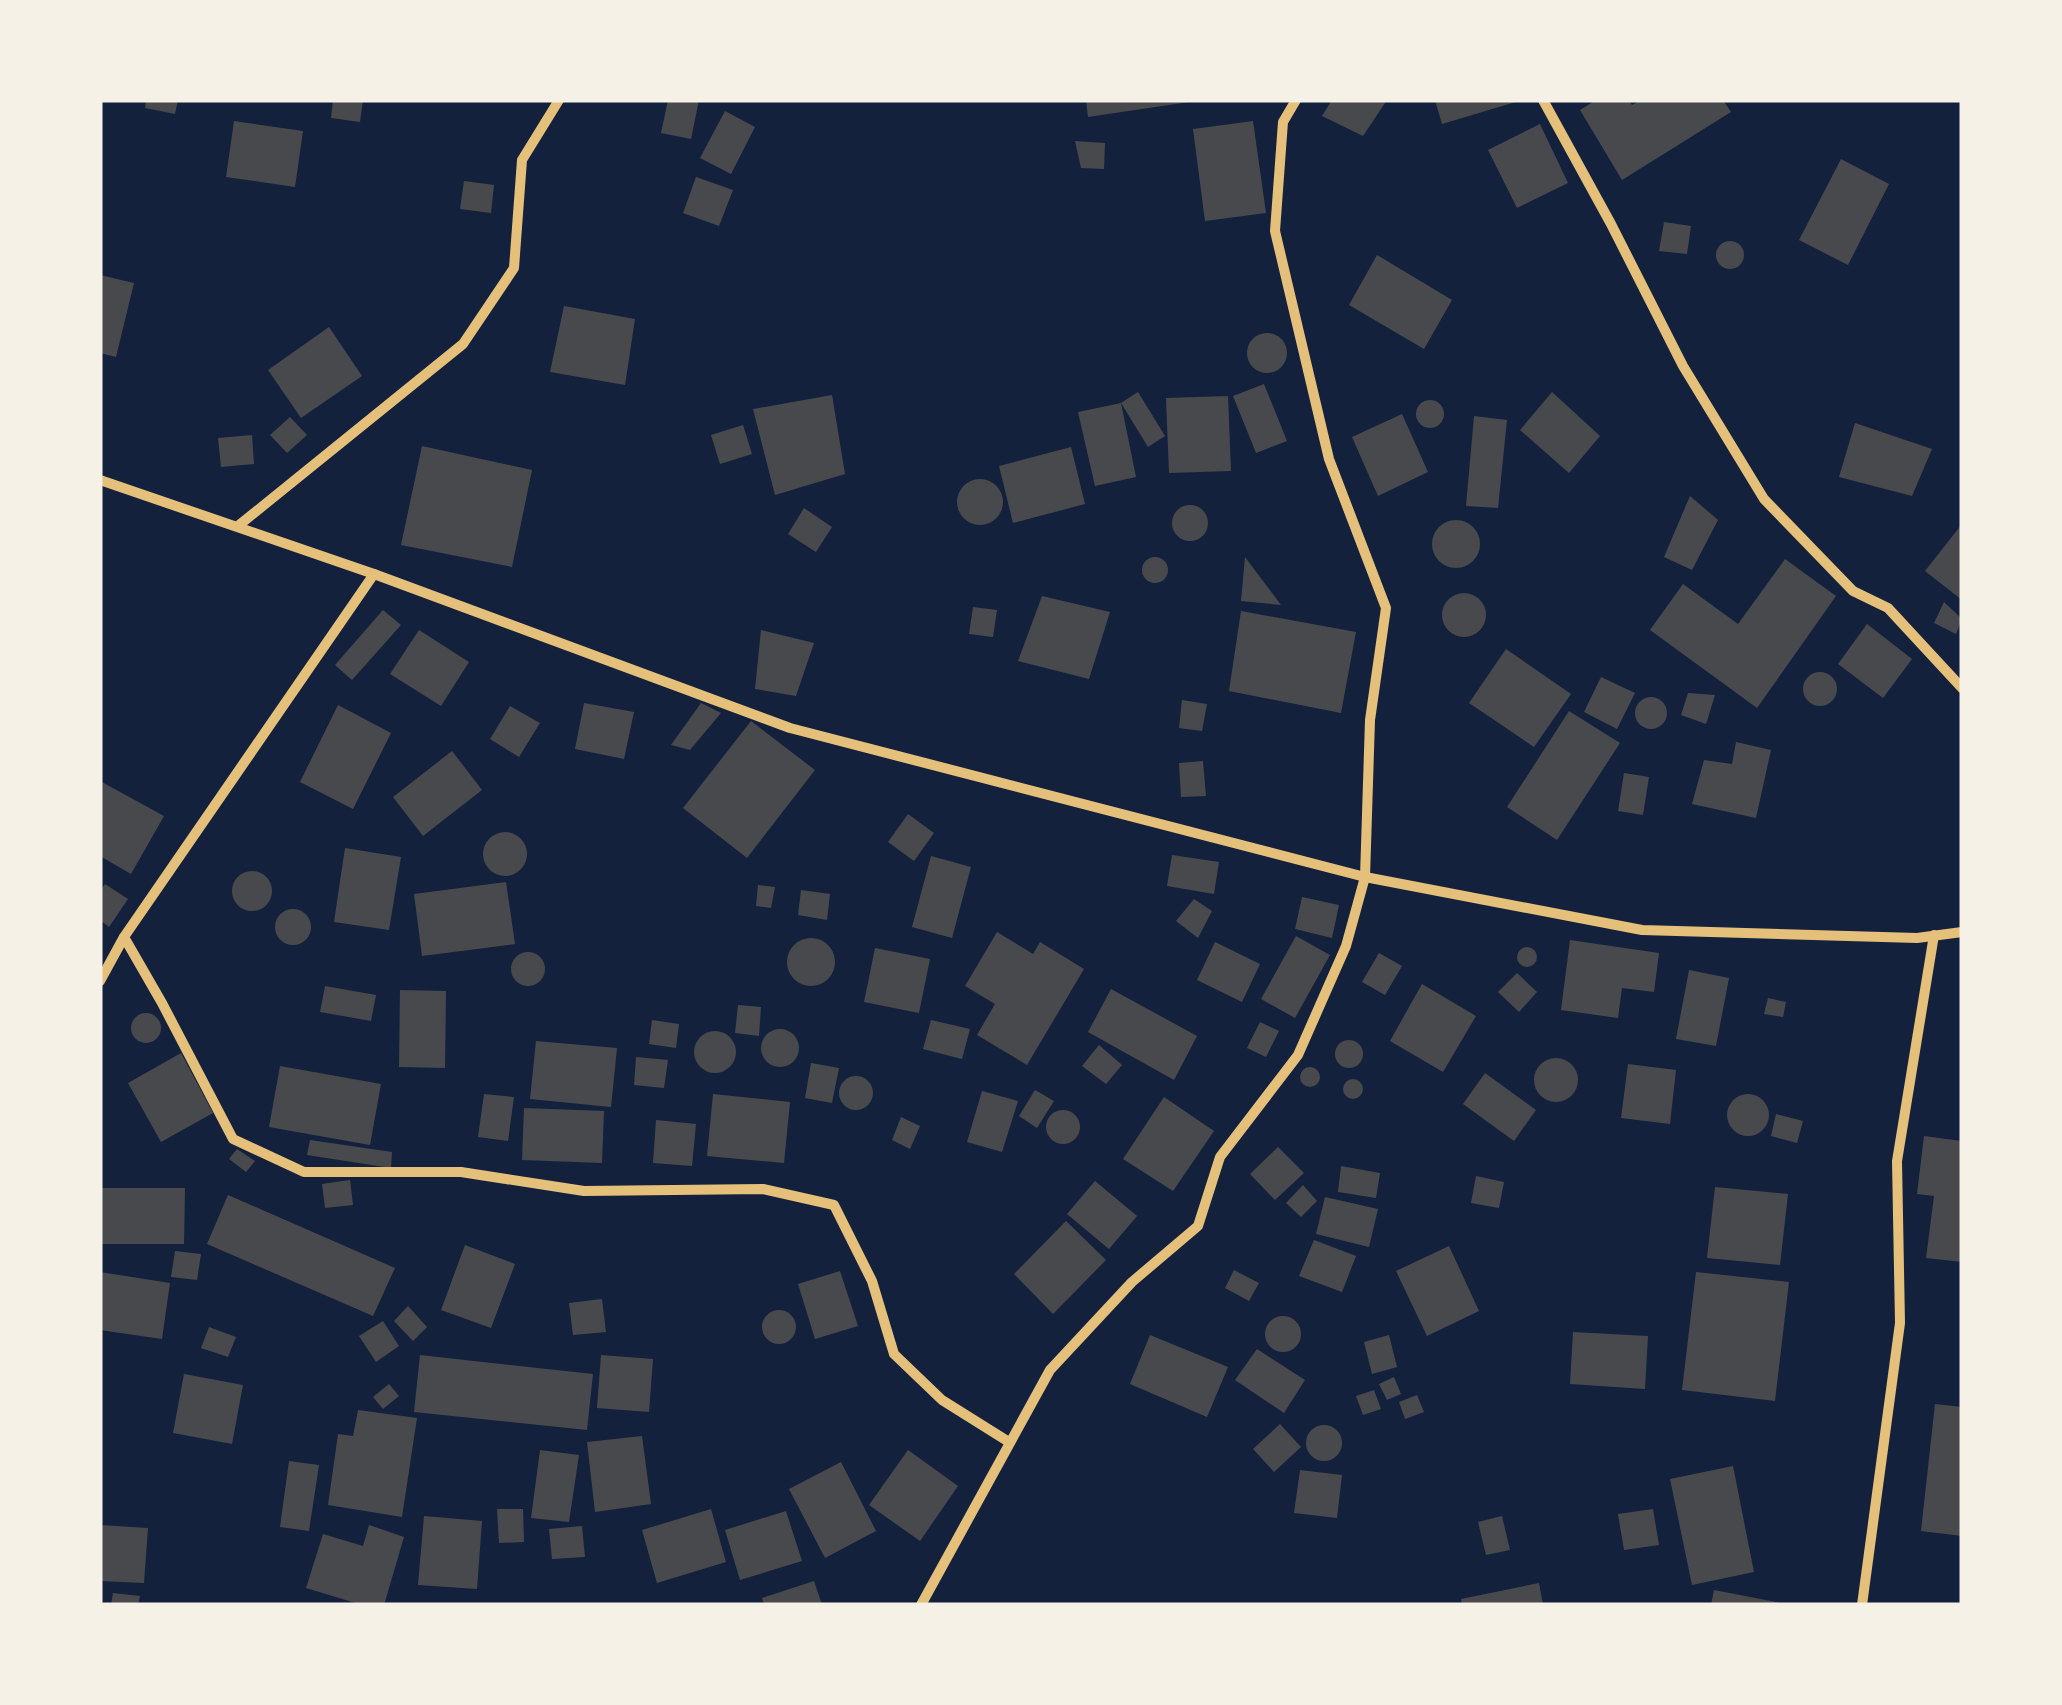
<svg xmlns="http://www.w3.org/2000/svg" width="2062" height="1705" font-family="'Source Sans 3',sans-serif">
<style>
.building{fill:#48494c}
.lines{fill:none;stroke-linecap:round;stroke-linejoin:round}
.minor{stroke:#e5c07b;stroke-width:10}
</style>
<rect width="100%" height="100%" fill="#14213d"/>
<g class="building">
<path d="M146 100H178L175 114 145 108Z"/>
<path d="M333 100H363L360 122 331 118Z"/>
<path d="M668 100H699L691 139 661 133Z"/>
<path d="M1086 100H1189V102L1088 117Z"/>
<path d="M1332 100H1387L1363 136 1322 116Z"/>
<path d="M1435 100H1519V101L1442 124Z"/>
<path d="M1596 100H1629L1632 105 1641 100H1723L1731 112 1622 180 1580 110Z"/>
<path d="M725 111 755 127 731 174 700 158Z"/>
<path d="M234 121 303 131 295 187 226 177Z"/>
<path d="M1253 121 1266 213 1205 221 1193 129Z"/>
<path d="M1540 124 1568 183 1517 208 1488 150Z"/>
<path d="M1075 141 1105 143 1104 169 1081 168Z"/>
<path d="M1841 159 1889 184 1848 265 1799 240Z"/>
<path d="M696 177 733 190 719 226 683 213Z"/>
<path d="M464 181 494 185 491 213 460 209Z"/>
<path d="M1664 222 1691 226 1687 254 1659 251Z"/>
<circle cx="1730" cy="255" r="14"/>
<path d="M1377 255 1452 300 1424 349 1349 305Z"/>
<path d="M100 275 134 283 116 357 100 353Z"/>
<path d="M564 306 635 319 625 385 550 372Z"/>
<path d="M329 327 362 376 301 418 268 370Z"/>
<circle cx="1267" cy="353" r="20"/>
<path d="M1264 384 1287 441 1256 453 1233 396Z"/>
<path d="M1138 392 1165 436 1148 447 1121 403Z"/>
<path d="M1552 392 1600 436 1569 473 1520 430Z"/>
<path d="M832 395 845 474 775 495 753 409Z"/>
<path d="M1228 396 1231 471 1169 473 1166 398Z"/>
<circle cx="1430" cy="414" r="14"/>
<path d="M1121 403 1136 477 1095 486 1078 412Z"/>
<path d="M1402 414 1428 472 1378 496 1352 437Z"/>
<path d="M1474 416 1507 420 1498 508 1466 506Z"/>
<path d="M290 417 307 435 287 453 270 435Z"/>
<path d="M1855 423 1932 449 1912 496 1839 477Z"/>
<path d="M743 425 752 454 720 464 711 435Z"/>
<path d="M252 435 254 464 221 467 218 438Z"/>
<path d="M422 446 532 470 512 567 401 545Z"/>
<path d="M1071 447 1085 504 1013 523 999 466Z"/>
<circle cx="980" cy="502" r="23"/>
<path d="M1690 496 1718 520 1692 570 1664 557Z"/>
<circle cx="1190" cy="523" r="18"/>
<path d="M804 508 832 527 816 552 788 534Z"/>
<circle cx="1456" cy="544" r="24"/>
<path d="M1962 524V600L1925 571Z"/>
<circle cx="1155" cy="570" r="13"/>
<path d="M1245 557 1281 605 1241 601Z"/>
<path d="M1785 559 1836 596 1757 708 1650 630 1683 584 1738 624Z"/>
<circle cx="1464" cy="615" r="22"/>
<path d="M1042 596 1110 612 1089 679 1018 661Z"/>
<path d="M1944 602 1962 619 1956 634 1934 623Z"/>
<path d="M973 607 997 610 993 637 969 634Z"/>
<path d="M383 610 401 625 352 680 335 665Z"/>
<path d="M1241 611 1356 632 1341 713 1229 691Z"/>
<path d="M1867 624 1912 659 1883 698 1838 664Z"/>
<path d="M419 630 469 662 441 706 390 674Z"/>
<path d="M761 630 814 643 796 696 755 689Z"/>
<path d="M1506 649 1571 694 1534 747 1469 703Z"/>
<circle cx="1820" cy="689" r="17"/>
<path d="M1601 677 1635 693 1617 729 1584 712Z"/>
<path d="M1688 693 1715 695 1706 724 1681 715Z"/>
<circle cx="1651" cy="713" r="16"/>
<path d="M1182 700 1207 704 1202 731 1179 728Z"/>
<path d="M584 703 634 712 624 759 575 749Z"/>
<path d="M701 703 721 713 690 750 671 745Z"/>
<path d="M338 705 391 733 353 809 300 782Z"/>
<path d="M510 706 540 723 519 757 490 739Z"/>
<path d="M1569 711 1620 743 1557 840 1507 807Z"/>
<path d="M751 721 815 770 747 858 683 808Z"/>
<path d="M1736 742 1771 750 1756 818 1692 804 1704 760 1732 764Z"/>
<path d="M452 751 482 790 423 836 393 797Z"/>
<path d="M1203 761 1206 796 1181 797 1179 763Z"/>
<path d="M1624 773 1649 777 1643 815 1618 811Z"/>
<path d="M100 781 164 816 131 874 100 856Z"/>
<path d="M908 814 934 833 914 861 888 842Z"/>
<circle cx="505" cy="854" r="22"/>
<path d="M345 848 401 857 389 930 334 922Z"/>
<path d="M1172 855 1219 862 1214 894 1167 886Z"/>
<path d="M931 856 971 867 952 938 912 927Z"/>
<circle cx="252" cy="891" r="20"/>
<path d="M506 882 515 944 422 956 414 894Z"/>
<path d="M105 884 128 899 109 927 100 920V891Z"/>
<path d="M758 885 775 887 771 908 756 906Z"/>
<path d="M801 890 830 894 827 920 798 915Z"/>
<path d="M1302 897 1339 905 1332 938 1295 929Z"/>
<path d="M1194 899 1212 911 1198 938 1176 921Z"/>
<circle cx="293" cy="927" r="18"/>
<path d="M997 932 1033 954 1040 942 1084 969 1027 1065 977 1035 995 1004 965 986Z"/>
<path d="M1296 936 1330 955 1295 1018 1261 999Z"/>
<circle cx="811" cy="962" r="24"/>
<path d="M1570 940 1659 953 1654 992 1622 988 1618 1018 1561 1010Z"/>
<path d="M1215 942 1260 964 1242 1002 1197 980Z"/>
<circle cx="1527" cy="957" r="10"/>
<path d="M875 948 930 959 919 1013 864 1002Z"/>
<circle cx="528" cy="969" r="17"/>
<path d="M1379 953 1402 966 1385 995 1362 982Z"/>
<path d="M1689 970 1729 978 1716 1046 1676 1039Z"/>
<path d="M1517 973 1537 992 1519 1012 1498 992Z"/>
<path d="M1422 984 1476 1016 1443 1072 1390 1041Z"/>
<path d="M325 986 376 995 371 1021 320 1012Z"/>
<path d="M1111 989 1197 1036 1174 1080 1088 1032Z"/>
<path d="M400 990 446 991 445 1068 399 1067Z"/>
<path d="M1768 998 1786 1002 1783 1017 1764 1014Z"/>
<path d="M738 1005 761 1007 759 1036 735 1033Z"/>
<circle cx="146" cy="1028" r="15"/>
<path d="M652 1020 679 1024 676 1048 649 1044Z"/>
<path d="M931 1020 970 1029 962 1059 923 1049Z"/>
<path d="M1260 1022 1279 1031 1266 1057 1247 1048Z"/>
<circle cx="780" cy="1048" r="19"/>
<circle cx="715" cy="1052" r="21"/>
<circle cx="1349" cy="1054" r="14"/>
<path d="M536 1041 617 1048 611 1107 530 1099Z"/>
<path d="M1099 1045 1122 1065 1106 1084 1082 1066Z"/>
<path d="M181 1053 213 1113 161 1142 128 1083Z"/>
<path d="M636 1057 668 1060 664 1088 634 1085Z"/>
<circle cx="1556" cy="1080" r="22"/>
<path d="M811 1063 839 1068 832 1103 805 1098Z"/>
<path d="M1628 1064 1676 1070 1670 1124 1621 1118Z"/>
<path d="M280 1066 381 1084 370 1145 269 1127Z"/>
<circle cx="1310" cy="1077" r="10"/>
<path d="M1485 1073 1536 1110 1514 1141 1463 1104Z"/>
<circle cx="856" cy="1093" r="17"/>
<circle cx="1353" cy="1089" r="10"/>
<path d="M1035 1090 1054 1101 1037 1128 1019 1116Z"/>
<path d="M982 1091 1018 1101 1002 1152 967 1142Z"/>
<path d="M484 1094 514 1097 508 1141 478 1137Z"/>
<path d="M713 1094 790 1102 784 1163 707 1156Z"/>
<circle cx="1748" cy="1115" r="21"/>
<path d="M1164 1097 1214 1131 1173 1191 1123 1159Z"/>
<path d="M524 1108 604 1111 602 1163 522 1160Z"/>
<circle cx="1063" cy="1127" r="17"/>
<path d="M1776 1114 1803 1121 1797 1143 1771 1136Z"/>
<path d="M901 1117 920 1126 910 1149 892 1140Z"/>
<path d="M656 1120 696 1124 692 1166 653 1163Z"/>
<path d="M1924 1136 1962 1141V1262L1926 1258 1934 1196 1917 1194Z"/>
<path d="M310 1140 392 1152 391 1168 307 1155Z"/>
<path d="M1278 1147 1304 1173 1275 1200 1250 1174Z"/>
<path d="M237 1149 255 1161 246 1172 229 1159Z"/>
<path d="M1341 1166 1380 1173 1376 1198 1338 1192Z"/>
<path d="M1476 1176 1504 1182 1499 1208 1471 1203Z"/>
<path d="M350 1180 353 1205 325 1208 322 1184Z"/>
<path d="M1095 1181 1137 1216 1109 1249 1067 1214Z"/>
<path d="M1303 1185 1317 1201 1301 1217 1286 1203Z"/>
<path d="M1715 1187 1788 1194 1780 1265 1707 1258Z"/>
<path d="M100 1188H185L184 1244H100Z"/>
<path d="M228 1195 395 1268 373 1316 207 1244Z"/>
<path d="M1325 1197 1378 1209 1369 1247 1316 1234Z"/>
<path d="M1066 1221 1106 1260 1053 1314 1014 1274Z"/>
<path d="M1314 1240 1356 1256 1342 1292 1299 1276Z"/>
<path d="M465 1245 515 1264 491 1328 441 1310Z"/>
<path d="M1449 1246 1479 1311 1427 1336 1396 1271Z"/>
<path d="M175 1251 201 1254 197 1280 171 1277Z"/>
<path d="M1234 1270 1259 1283 1249 1301 1225 1288Z"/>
<path d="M840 1271 858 1326 815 1339 798 1284Z"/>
<path d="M100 1272 170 1283 162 1339 100 1330Z"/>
<path d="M1696 1272 1789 1282 1775 1401 1682 1390Z"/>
<path d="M602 1299 606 1332 573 1335 569 1303Z"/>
<path d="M408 1306 427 1327 413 1341 394 1321Z"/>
<circle cx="779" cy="1327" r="17"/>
<circle cx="1283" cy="1334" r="18"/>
<path d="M383 1321 399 1346 376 1362 359 1336Z"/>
<path d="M209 1327 236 1337 228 1357 201 1348Z"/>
<path d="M1573 1332 1648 1336 1645 1389 1570 1384Z"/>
<path d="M1150 1335 1228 1367 1207 1417 1130 1384Z"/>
<path d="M1389 1335 1397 1367 1372 1374 1364 1342Z"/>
<path d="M1257 1349 1305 1380 1284 1413 1235 1380Z"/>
<path d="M420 1355 593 1374 587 1430 414 1412Z"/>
<path d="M601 1355 653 1359 649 1412 597 1408Z"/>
<path d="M184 1374 243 1385 232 1444 173 1433Z"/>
<path d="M1394 1377 1401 1394 1387 1400 1379 1384Z"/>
<path d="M389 1384 399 1396 383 1409 373 1397Z"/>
<path d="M1374 1390 1381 1409 1363 1415 1356 1396Z"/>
<path d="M1417 1395 1424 1412 1405 1419 1399 1402Z"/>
<path d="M1935 1404 1962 1407V1536L1921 1531Z"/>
<path d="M358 1410 417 1418 402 1517 328 1505 338 1434 353 1436Z"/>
<path d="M1280 1424 1301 1447 1274 1472 1253 1449Z"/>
<circle cx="1324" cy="1443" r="18"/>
<path d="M642 1436 651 1504 595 1512 587 1442Z"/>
<path d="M540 1450 579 1455 569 1522 531 1518Z"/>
<path d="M908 1450 958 1486 920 1541 869 1505Z"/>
<path d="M289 1461 319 1465 309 1531 280 1527Z"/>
<path d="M841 1462 876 1531 825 1558 789 1489Z"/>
<path d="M1733 1466 1754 1572 1692 1585 1670 1479Z"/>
<path d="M1300 1470 1342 1475 1337 1518 1294 1513Z"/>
<path d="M497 1509H523L524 1542 499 1543Z"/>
<path d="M711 1509 726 1562 657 1583 642 1530Z"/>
<path d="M1653 1509 1659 1545 1624 1550 1618 1514Z"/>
<path d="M786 1511 802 1561 740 1580 725 1530Z"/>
<path d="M424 1516 482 1521 477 1589 418 1585Z"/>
<path d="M1502 1516 1510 1550 1486 1555 1478 1522Z"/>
<path d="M100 1525 148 1528 144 1583 100 1581Z"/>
<path d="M369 1525 404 1537 384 1605H362L306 1588 323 1534 363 1546Z"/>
<path d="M582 1526 585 1557 552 1559 549 1529Z"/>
<path d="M814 1581 822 1605H764L762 1598Z"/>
<path d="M1539 1583 1543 1605H1462L1461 1599Z"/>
<path d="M1714 1590 1781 1603V1605H1711Z"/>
<path d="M113 1593 140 1596 138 1605H111Z"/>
</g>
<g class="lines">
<g class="minor">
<path d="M1543 100 1611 224 1683 366 1764 499 1853 591 1888 608 1962 688"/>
<path d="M100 480 374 574 790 728 1365 877 1642 930 1917 938 1962 932"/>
<path d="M238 526 463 344 514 268 522 160 559 100"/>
<path d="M124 937 162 1003 233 1139 304 1172H461L584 1191 763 1189 834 1205 872 1281 894 1354 942 1400 1009 1442"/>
<path d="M100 981 124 937 374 574"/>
<path d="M921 1605 1050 1370 1132 1282 1198 1226 1220 1157 1298 1055 1346 946 1365 877 1370 720 1386 608 1329 459 1275 231 1283 122 1296 100"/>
<path d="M1862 1605 1900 1323 1897 1161 1934 935"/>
</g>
</g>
<rect width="2062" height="1705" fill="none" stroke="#f6f1e7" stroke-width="205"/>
</svg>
